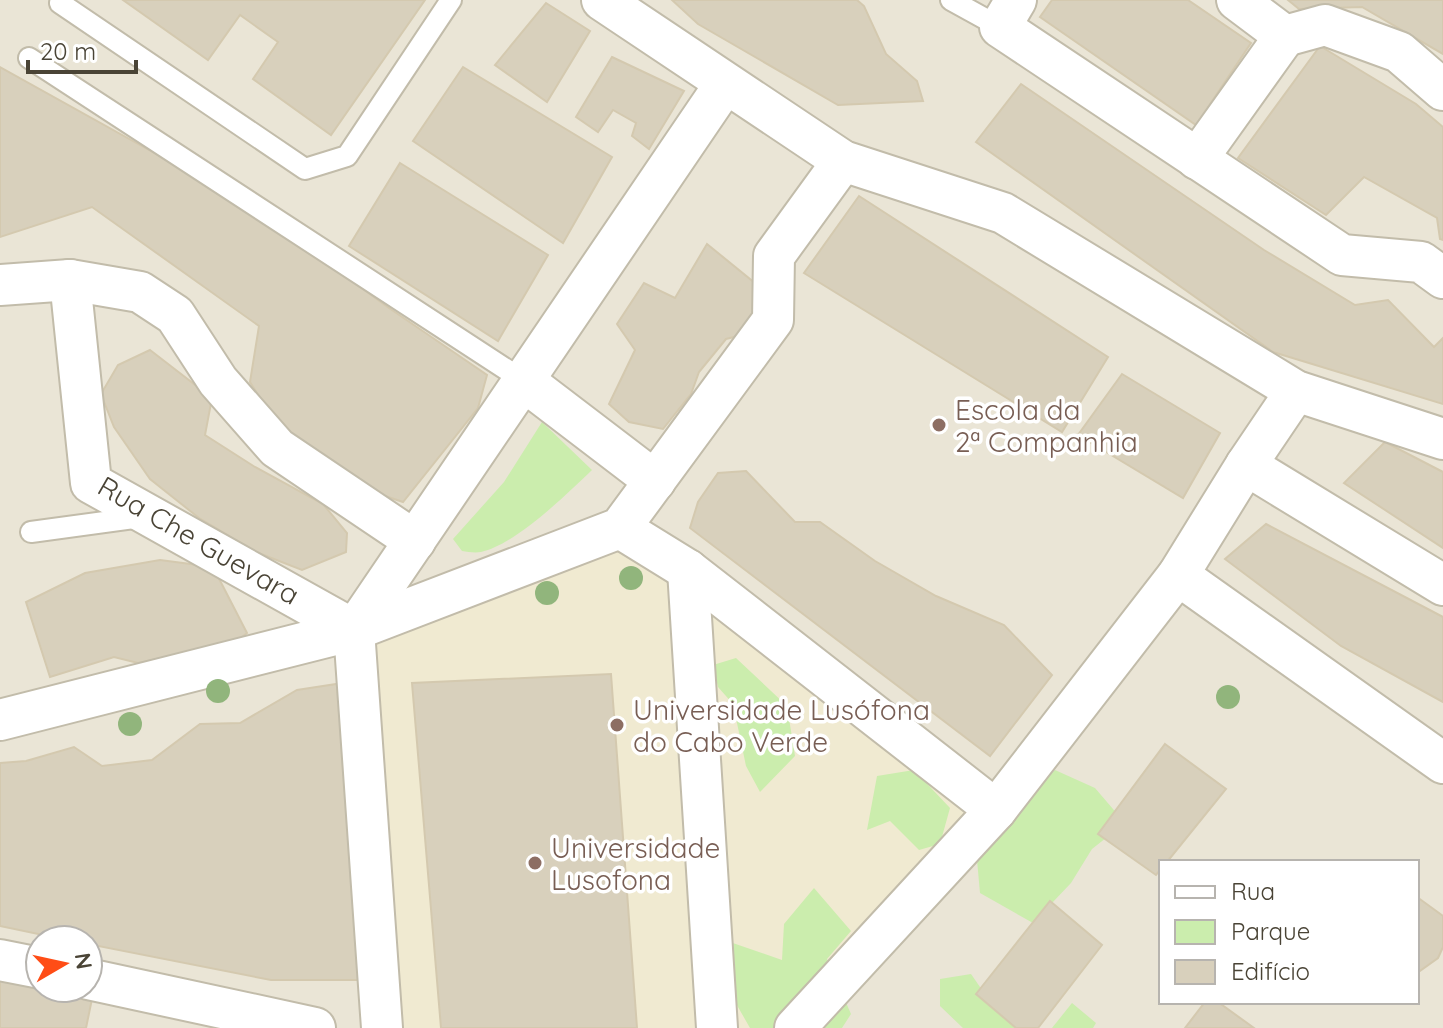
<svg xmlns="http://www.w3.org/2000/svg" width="1443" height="1028" font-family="Quicksand,sans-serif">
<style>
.residential{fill:#eae5d6;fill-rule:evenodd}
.education{fill:#f0ead1}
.green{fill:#cbedad}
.building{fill:#d8d0bc;stroke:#d4c9af;stroke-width:2}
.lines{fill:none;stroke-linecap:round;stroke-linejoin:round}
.lane-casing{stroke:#c2bcaa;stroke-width:24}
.street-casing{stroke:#c2bcaa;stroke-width:44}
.lane{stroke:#fff;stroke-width:20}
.street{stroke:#fff;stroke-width:40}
.tree{fill:#91b57c}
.education-dot{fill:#8d6e63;stroke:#fff;stroke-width:3}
.labels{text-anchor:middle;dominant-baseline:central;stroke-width:7;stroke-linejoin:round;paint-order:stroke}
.education-label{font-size:28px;fill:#785e54;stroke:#fff;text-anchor:start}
.street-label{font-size:28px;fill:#4a4436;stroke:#fff}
</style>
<rect width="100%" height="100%" fill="#f5f3e8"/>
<path class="residential" d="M0 0H1443V1028H0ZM1161 862H1417V1002H1161ZM40 940H88V988H40Z"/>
<path class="education" d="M619 544 978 813 794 1028H404L365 636Z"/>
<g class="green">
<path d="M542 422 592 470C566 495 516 544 481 552 475 553 468 552 462 551L453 539 504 482Z"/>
<path d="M736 658 787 706 795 756 760 792 746 766 733 704 718 687 713 665Z"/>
<path d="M914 770 950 808 940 844 919 850 890 821 867 830 877 776Z"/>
<path d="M1055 770 1095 788 1125 823 1092 849 1071 883 1033 923 980 893 977 860 1028 795Z"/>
<path d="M814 888 851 931 827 959 851 1014 842 1028H750L730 993 727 941 782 960 784 924Z"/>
<path d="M971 974 998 1013 1017 1028H963L940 1006V979Z"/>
<path d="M1072 1003 1096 1023 1093 1028H1052Z"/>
</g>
<g class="building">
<path d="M123 0H425L331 135 253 79 278 42 240 15 208 60Z"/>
<path d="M672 0H857L864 6 886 54 917 81 923 101 838 105 698 24Z"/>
<path d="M1052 0H1188L1251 43 1196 125 1040 17Z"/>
<path d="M1288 0H1443V54L1362 7 1299 9Z"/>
<path d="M546 3 590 31 547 102 495 65Z"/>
<path d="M1320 46 1416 104 1443 127V240L1440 239 1437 218 1364 177 1326 215 1238 158Z"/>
<path d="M612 57 684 91 649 149 632 136 636 123 613 110 598 132 576 117Z"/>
<path d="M0 67 248 205 389 308 487 375 478 408 403 502 361 488 274 420 250 382 259 326 92 207 0 237Z"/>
<path d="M463 67 612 157 563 243 413 141Z"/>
<path d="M1021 84 1264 250 1355 305 1388 300 1434 347 1443 338V404L1273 352 976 142Z"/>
<path d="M400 163 548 255 498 341 349 246Z"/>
<path d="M859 196 1108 357 1062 432 804 273Z"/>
<path d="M707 244 761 288 757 315 742 335 726 339 699 372 691 394 663 429 629 422 609 404 635 350 617 324 644 283 675 298Z"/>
<path d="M150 350 212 398 205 435 255 467 323 504 347 533 346 552 302 570 256 552 199 518 150 479 114 427 101 394 118 365Z"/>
<path d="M1122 374 1220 433 1183 498 1078 435Z"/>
<path d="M1385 442 1443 472V548L1344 483Z"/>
<path d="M746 471 795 522H820L875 561 936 596 1004 625 1052 675 990 756 690 528 698 502 718 473Z"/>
<path d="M1266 524 1443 617V702L1341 646 1225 559Z"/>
<path d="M160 560 213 567 247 633 236 642 138 663 114 657 50 677 26 602 85 573Z"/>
<path d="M611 674 637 1028H441L412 683Z"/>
<path d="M343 683 368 980H271L88 944V940H67L0 926V763L26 761 74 747 102 766 152 760 200 724 240 723 297 690Z"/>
<path d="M1165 744 1226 789 1167 862H1161V869L1156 875 1098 834Z"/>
<path d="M1417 897 1443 916V947L1438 958 1417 973Z"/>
<path d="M1050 901 1102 945 1038 1028H1016L976 994Z"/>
<path d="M0 976 40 984V988H61L93 994 86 1028H0Z"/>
<path d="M1205 1002H1218L1254 1028H1185Z"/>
</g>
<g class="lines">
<g class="lane-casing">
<g id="lane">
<path d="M951 0 1000 27"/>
<path d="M60 3 305 169 347 156 451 0"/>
<path d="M29 58 524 381"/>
<path d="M31 532 141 517"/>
</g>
</g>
<g class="street-casing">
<g id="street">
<path d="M602 0 843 161 1003 213 1296 391 1443 439"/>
<path d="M1016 0 1000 27 1342 255 1421 262 1443 278"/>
<path d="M1285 36 1325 25 1399 52 1443 90"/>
<path d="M1197 159 1285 36 1237 0"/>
<path d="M70 280 91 483 354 630"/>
<path d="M0 285 70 280 140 292 175 315 218 381 277 448 415 541"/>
<path d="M524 381 655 481"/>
<path d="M1246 465 1443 585"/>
<path d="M620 528 688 570 996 810"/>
<path d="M688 570 717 1028"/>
<path d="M1178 575 1443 763"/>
<path d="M0 720 354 630 620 528 773 320 774 256 843 161"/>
<path d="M0 960 40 968"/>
<path d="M88 979 315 1028"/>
<path d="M382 1028 354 630 725 84"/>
<path d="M795 1028 996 810 1178 575 1246 465 1296 391"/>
</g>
</g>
<use href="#lane" class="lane"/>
<use href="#street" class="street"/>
</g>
<g class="tree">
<circle cx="631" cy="578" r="12"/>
<circle cx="547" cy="593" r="12"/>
<circle cx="218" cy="691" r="12"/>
<circle cx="1228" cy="697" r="12"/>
<circle cx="130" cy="724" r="12"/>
</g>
<g class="education-dot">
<circle cx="939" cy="425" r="8"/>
<circle cx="617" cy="725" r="8"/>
<circle cx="535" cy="863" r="8"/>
</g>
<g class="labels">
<g class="education-label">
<text x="955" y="409">Escola da<tspan x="955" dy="32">2ª Companhia</tspan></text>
<text x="633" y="709">Universidade Lusófona<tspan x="633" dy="32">do Cabo Verde</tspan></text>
<text x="551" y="847">Universidade<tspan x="551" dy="32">Lusofona</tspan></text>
</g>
<g class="street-label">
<text transform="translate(199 540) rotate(30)">Rua Che Guevara</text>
</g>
</g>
<rect x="1159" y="860" width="260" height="144" fill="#ffffff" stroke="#b7b4af" stroke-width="2"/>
<rect x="1175" y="886" width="40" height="12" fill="#ffffff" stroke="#b7b4af" stroke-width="2"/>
<text x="1231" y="900" font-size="24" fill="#4a4436">Rua</text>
<rect x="1175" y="920" width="40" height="24" fill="#cbedad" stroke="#b7b4af" stroke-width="2"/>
<text x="1231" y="940" font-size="24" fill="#4a4436">Parque</text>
<rect x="1175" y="960" width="40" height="24" fill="#d8d0bc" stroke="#b7b4af" stroke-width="2"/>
<text x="1231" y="980" font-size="24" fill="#4a4436">Edifício</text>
<g transform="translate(64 964) rotate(81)"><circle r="38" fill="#ffffff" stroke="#b7b4af" stroke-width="2"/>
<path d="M0-6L14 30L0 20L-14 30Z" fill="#ff4d16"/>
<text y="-12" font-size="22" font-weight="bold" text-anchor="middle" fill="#4a4436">N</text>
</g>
<path d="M28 60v12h108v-12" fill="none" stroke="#4a4436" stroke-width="4"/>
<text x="40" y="60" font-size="24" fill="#4a4436" stroke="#ffffff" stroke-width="6" paint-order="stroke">20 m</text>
</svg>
